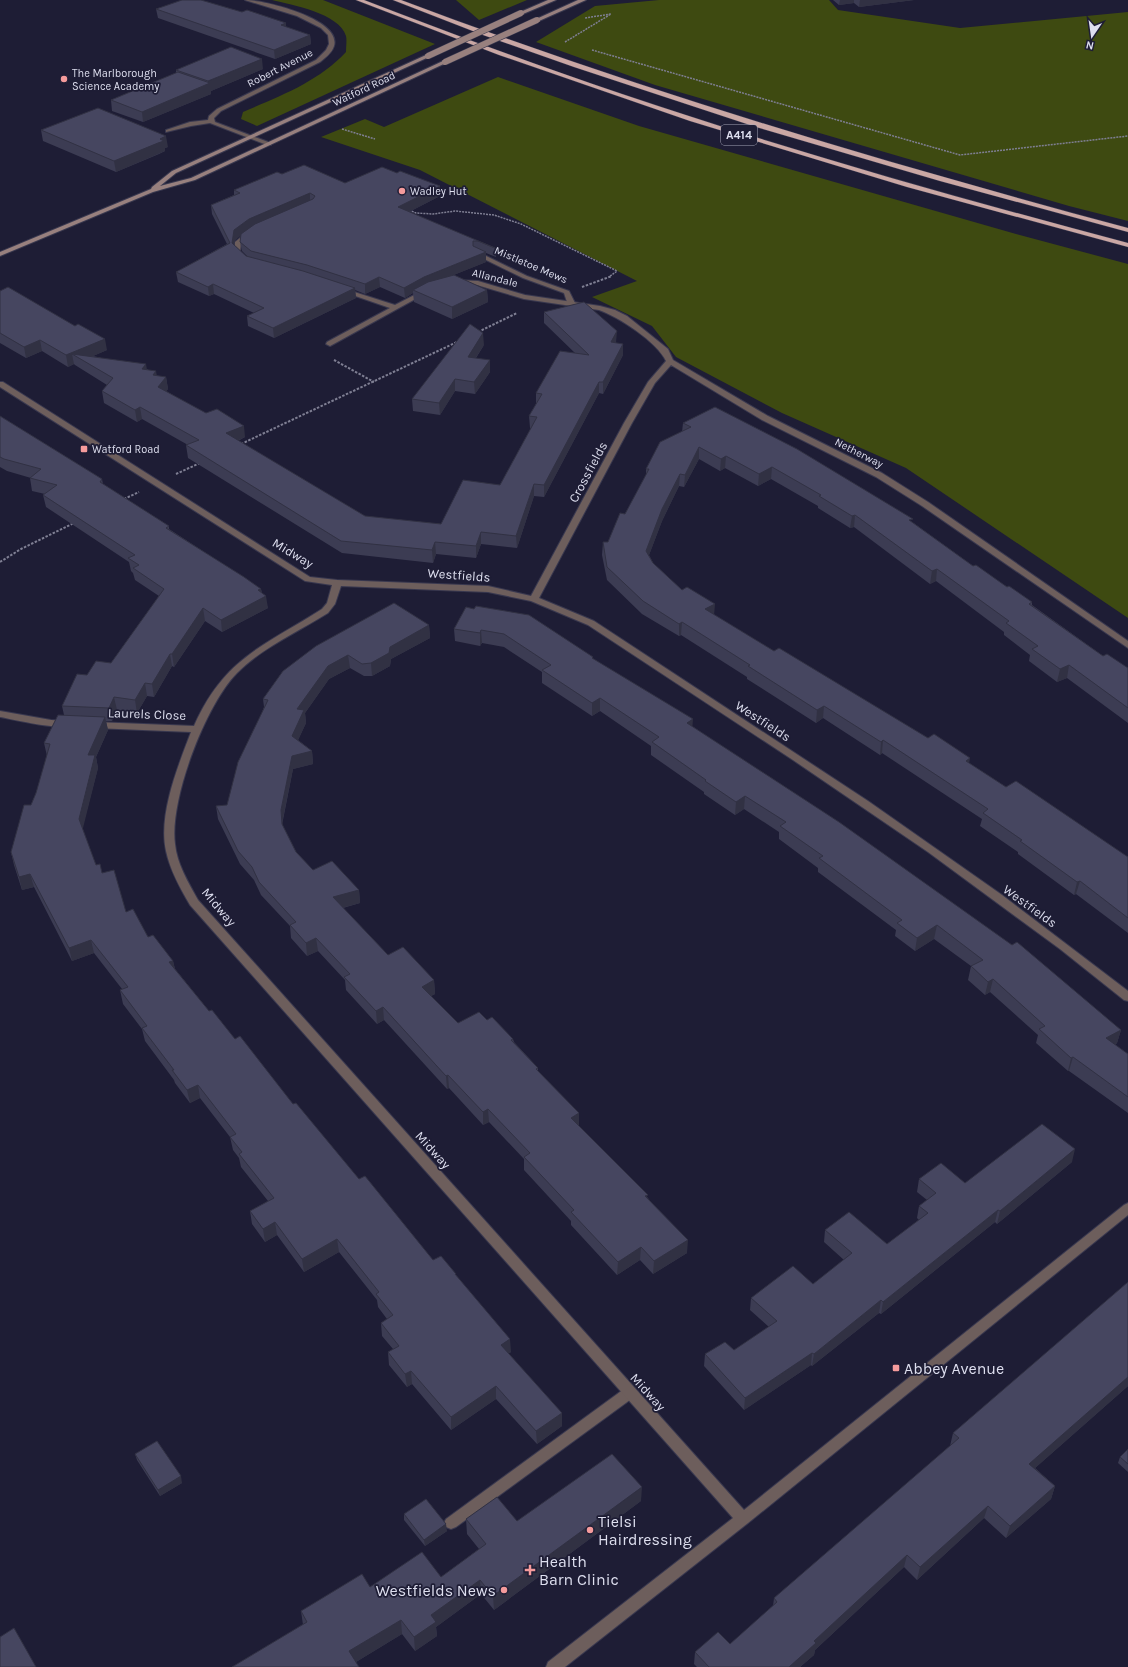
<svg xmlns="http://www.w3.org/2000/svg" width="1128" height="1667" font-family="Karla,sans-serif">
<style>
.green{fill:#3e4a11}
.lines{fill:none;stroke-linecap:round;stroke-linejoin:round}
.service-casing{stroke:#39384f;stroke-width:2}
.minor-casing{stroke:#39384f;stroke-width:2}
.secondary-casing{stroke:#39384f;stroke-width:2}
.trunk-casing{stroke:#39384f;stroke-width:1}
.path-far1{stroke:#7f7f93;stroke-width:1.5;stroke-dasharray:2 1;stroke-linecap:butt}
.path{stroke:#7f7f93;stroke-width:2;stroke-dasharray:2.5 1.5;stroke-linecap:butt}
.service{fill:#6d5e5c;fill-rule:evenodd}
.minor{fill:#6d5e5c;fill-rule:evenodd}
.secondary{fill:#98807e;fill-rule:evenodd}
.trunk{fill:#caa7a4;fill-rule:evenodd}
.secondary-bridge-casing{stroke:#39384f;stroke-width:7;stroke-linecap:butt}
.secondary-bridge{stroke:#98807e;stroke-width:6}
.wall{fill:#3c3c53;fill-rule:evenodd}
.shaded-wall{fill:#313143}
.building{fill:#464660;stroke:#313143}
.poi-dot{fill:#f59b9c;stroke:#1e1d35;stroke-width:1.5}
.labels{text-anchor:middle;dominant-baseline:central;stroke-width:3.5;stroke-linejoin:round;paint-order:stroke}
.far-street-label{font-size:11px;fill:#dedfef;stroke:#1e1d35}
.far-poi-label{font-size:11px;fill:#dedfef;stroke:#1e1d35;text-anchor:start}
.shield{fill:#1e1d35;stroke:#a4a5b7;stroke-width:1}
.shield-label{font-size:12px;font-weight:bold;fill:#dedfef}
.street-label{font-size:13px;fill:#dedfef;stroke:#1e1d35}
.near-poi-label{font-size:16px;fill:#dedfef;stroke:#1e1d35;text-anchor:start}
</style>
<rect width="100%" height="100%" fill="#1e1d35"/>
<g class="green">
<path d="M272 0H323L435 44 257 126 241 119 243 112C280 96 318 82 346 52 346 47 347 40 346 36 339 13 292 5 272 0Z"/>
<path d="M456 0H527L479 20Z"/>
<path d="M659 0H829L838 10 960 28 1128 12V221L1069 206 655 85 536 42 595 6Z"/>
<path d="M498 77 639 126 1016 234 1128 264V618L906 468 782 413 676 357 652 326 592 297 637 281 420 170 321 137 365 119 384 127Z"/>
</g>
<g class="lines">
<g class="service-casing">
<g id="service">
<path d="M474 252H478L527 276 569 291 575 303 568 305 564 293 523 278 474 254Z"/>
<path d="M629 1387 634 1389 636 1393 634 1397 456 1527 451 1529 446 1527 444 1523 446 1519 624 1389Z"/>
</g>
</g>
<g class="minor-casing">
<g id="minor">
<path d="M245 0C264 0 342 19 334 46 332 53 325 58 320 62L221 111 214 118 215 122 271 143V145H267L210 123 191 126 166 132V130L190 122 208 120 209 116 217 109 316 60 326 50 329 44 328 35 321 28 297 16Z"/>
<path d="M250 230 255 231 241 243 240 252 245 258 240 259 234 252 235 242Z"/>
<path d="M457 280 478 281 525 295 600 306 615 310 627 316 668 349 673 360 768 416 882 473 928 502 1128 641V648L922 506 876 477 762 420 671 365 655 383 632 423 539 598 594 621 868 801 1002 895 1128 991V1001L1124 1000 1060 949 928 852 793 760 588 625 531 601 488 592 341 586 335 604 328 613C298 632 263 647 237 673 206 704 169 800 175 844 177 864 188 882 198 900L744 1510 1124 1205 1128 1203V1215L748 1523 565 1667H546L548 1662 733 1518 190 905C180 888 170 870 166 851 158 815 178 766 191 732L94 728 89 725 94 722 194 726C224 658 264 646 322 609L327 603 332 585 305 581 0 387V382H3L310 577 337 580 488 586 531 596 624 423 648 382 666 361C657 342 619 317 599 310L524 299 477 285 455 283 454 282Z"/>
<path d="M341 289H345L395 305 422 291 428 292 330 346 326 344 327 342 390 308 341 291Z"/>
<path d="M0 711 51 720 66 721 71 724C64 732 12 719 0 717Z"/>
</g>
</g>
<g class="secondary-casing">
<g id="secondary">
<path d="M548 0H556L523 14 518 13Z"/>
<path d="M578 0H586L539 21 534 20Z"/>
<path d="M426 55 431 56 176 173 160 186 191 178 443 61 448 62 195 180 153 192 0 256V252L151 189 152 187 172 171Z"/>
</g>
</g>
<g class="trunk-casing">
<g id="trunk">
<path d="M356 0H364C450 33 535 65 622 94 788 150 958 198 1128 243V247L907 187 690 121 499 55Z"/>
<path d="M393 0H401C640 90 882 162 1128 228V232L940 181 756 127 574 67 483 35Z"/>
</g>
</g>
<g class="path-far1">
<path d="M565 42 611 14 585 18"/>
<path d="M592 50 960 155 1128 136"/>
<path d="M342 129 375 139"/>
<path d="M409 210 416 213 433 214 455 211 494 215 521 224 617 271 609 277"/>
</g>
<g class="path">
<path d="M582 287 612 276"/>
<path d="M478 332 517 313"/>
<path d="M334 360 374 382"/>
<path d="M241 444 457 342"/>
<path d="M176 474 200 463"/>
<path d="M124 499 139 492"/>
<path d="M0 562 21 549 74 523"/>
</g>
<use href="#service" class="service"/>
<use href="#minor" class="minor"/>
<use href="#secondary" class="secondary"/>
<use href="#trunk" class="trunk"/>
<g class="secondary-bridge-casing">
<g id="secondary-bridge">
<path d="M428 56 521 13"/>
<path d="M445 62 537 20"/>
</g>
</g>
<use href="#secondary-bridge" class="secondary-bridge"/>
</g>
<g class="wall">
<path d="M833 0H914L859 7 854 3 839 5Z"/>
<path d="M156 9 286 27 310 35 311 44 275 59 158 18Z"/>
<path d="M263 69 211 91V94L143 122 112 111 111 100 176 73V70Z"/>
<path d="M41 130 168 147 165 148V151L159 154 116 172 43 141Z"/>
<path d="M397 173 440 186V196L409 212 495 248 496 257 486 253V262L451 276 487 290 488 302 452 319 414 302 413 293 405 298 380 287 365 294 355 290 356 298 274 338 248 326 247 316 254 313 214 294 209 296 178 282 176 272 227 244 212 214 211 205 234 195V190L282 174 345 183ZM241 235 240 242 242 251 247 256H246L234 246 235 240Z"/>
<path d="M0 291 107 350 93 356 147 369 157 376 166 377 168 389 166 391 245 437 238 441 365 516 441 524 500 485 531 428H530L529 416 536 404V393L575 353 544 323V312L616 343 623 344V355L603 394 599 393 544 497 534 496 517 548 481 544 476 558 436 554 433 563 342 553 188 458 186 445H188L142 419 137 422 104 403 102 391 107 385 75 365 74 364 68 367 42 351 26 358 0 343Z"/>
<path d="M484 345 476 358 490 372 475 394 455 391 440 415 413 411 412 399Z"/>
<path d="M0 416 102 479 103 484 169 526V529L261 589 262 593 268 608 222 632 205 621 174 667 172 666 154 697 147 696 137 713 117 710 112 721H106L108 730 96 757 98 768 82 829 96 865 102 873 126 912 148 937 173 961 175 969 209 1011 235 1039 359 1179 433 1260 456 1276 511 1352 508 1354 562 1413V1426L537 1444 496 1399 451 1430 412 1384 407 1387 389 1365 388 1352 393 1349 382 1336 381 1323 387 1319 378 1307 377 1300 339 1252 304 1272 277 1235 265 1242 252 1224 250 1211 268 1201 241 1167 239 1158 233 1150 230 1137 200 1098 190 1103 175 1083 174 1080 145 1041 142 1029 123 1004 120 990 122 989 94 953 72 961 34 887 22 890 14 865 11 852 36 793 47 756 44 743 64 715 62 706 87 675 111 663 159 596 135 580 133 573 131 571 129 562 46 507 43 495 45 494 32 491 30 478H31L7 471 0 467Z"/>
<path d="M683 423 912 522 973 566 1032 602V605L1103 656 1128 668V723L1067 678 1057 682 1029 661 1030 655 1004 635V632L936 581 930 584 854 527 850 528 818 508V506L771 479 758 486 725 468 720 471 699 459 684 487 679 486 662 521 649 555 653 563 682 590 714 615 774 651 969 763 1006 787 1128 857V933L1076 894 1074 895 1018 854V852L980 826 982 819 882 753 880 755 823 718 816 723 747 679V677L681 635 679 636 642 614 607 580 602 555 603 542H608L625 514 646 476V469L682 432Z"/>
<path d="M466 607 593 659 692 726 1121 1030 1117 1043 1115 1045 1128 1054V1113L1069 1071H1068L1036 1043 1038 1035 990 992 985 995 968 980 971 966 934 939 915 951 895 936 896 930 818 872V868L779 839V832L744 809 735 815 704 794V792L651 755V746L600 711 592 716 542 683V672L504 647 482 643 480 646 455 641 454 629Z"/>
<path d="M429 625 430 638 391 659 390 666 372 676H364L350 668 329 679 305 713 306 723 298 740 312 751 313 764 293 769 282 825 296 852 313 870 359 890 360 903 343 908 388 955 434 980 435 994 431 996 458 1023 487 1020 513 1039 514 1042 538 1068V1072L579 1113V1126L648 1198 687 1253 653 1274 640 1260 617 1275 571 1225V1221L524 1170V1159L489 1122 483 1125 449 1088 447 1089 384 1020 377 1024 346 990 345 980 318 951 307 956 291 938 290 926 261 895 254 880 240 864 218 819 216 806 227 805 264 707 263 699 283 671Z"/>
<path d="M1072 1162 997 1224 995 1222 881 1314 879 1313 812 1366 811 1365 744 1410 704 1366 705 1354 734 1350 769 1327 750 1310 751 1298 813 1284 844 1260 824 1242 825 1230 887 1244 919 1220 917 1218 919 1206 927 1200 917 1192 919 1179 965 1183Z"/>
<path d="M1128 1282V1386L1035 1468 1055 1486 1051 1499 1006 1538 984 1518 917 1580 904 1567 815 1650 814 1655 800 1667H697L694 1664 695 1652 730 1644 773 1606 774 1598 950 1446 953 1433Z"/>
<path d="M1128 1449V1472L1118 1463 1120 1457Z"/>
<path d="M135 1454 182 1483 160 1496 137 1460Z"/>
<path d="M641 1501 494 1610 481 1594 436 1627 437 1636 415 1651 402 1634 356 1662 303 1625 301 1611 370 1587 441 1577 479 1549 467 1534 466 1519 517 1521Z"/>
<path d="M404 1514 447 1531 425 1546 404 1520Z"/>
</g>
<g class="shaded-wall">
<path d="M840 0H854V3L839 5Z"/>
<path d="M860 0H914L859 7Z"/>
<path d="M286 23V32L281 25Z"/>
<path d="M310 35 311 44 275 59 274 50Z"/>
<path d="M262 59 263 69 211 91V94L143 122 142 112 208 84V81Z"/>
<path d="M166 136 168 147 165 148V151L116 172 114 161Z"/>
<path d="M440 186V196L399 217 398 207Z"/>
<path d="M310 193V203L250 229 235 240 233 253 232 243 234 230 249 219Z"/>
<path d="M486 252V262L424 287 413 290V293L405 298 404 288 424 277Z"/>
<path d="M379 277 380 287 365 294V284Z"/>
<path d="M213 284 214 294 209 296 208 287Z"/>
<path d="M355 288 356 298 274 338 273 328Z"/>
<path d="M487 290 488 302 452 319V307Z"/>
<path d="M617 331 616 343 611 342Z"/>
<path d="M483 333 484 345 469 368 468 357Z"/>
<path d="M105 339 107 350 84 360 72 354 74 364 68 367 66 355Z"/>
<path d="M40 340 42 351 26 358 24 347Z"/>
<path d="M623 344V355L603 394V382Z"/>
<path d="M490 360V372L475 394 474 382Z"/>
<path d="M146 364 148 376 142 369Z"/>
<path d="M156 371 158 382 153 375Z"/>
<path d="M166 377 168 389 160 399 158 387Z"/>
<path d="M455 379V391L440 415 439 403Z"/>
<path d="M599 382V393L544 497V485Z"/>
<path d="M140 407 142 419 137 422 135 410Z"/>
<path d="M244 426 245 437 228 445 226 433Z"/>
<path d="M699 447V459L684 487 685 475Z"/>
<path d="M726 456 725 468 720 471 721 459Z"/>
<path d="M772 467 771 479 758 486 759 474Z"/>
<path d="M680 474 679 486 662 521 646 563V551L662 509Z"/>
<path d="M534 484V496L517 548 516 536Z"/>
<path d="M855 515 854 527 850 528 852 516Z"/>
<path d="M481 532V544L476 558V546Z"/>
<path d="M435 542 436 554 433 563 432 550Z"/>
<path d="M937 569 936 581 930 584 932 571Z"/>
<path d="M261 589 262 598 266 596 268 608 222 632 221 620 258 590Z"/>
<path d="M715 604 714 616 705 609Z"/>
<path d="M203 608 205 621 174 667 172 654Z"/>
<path d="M682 622 681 635 679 636V624Z"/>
<path d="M429 625 430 638 391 659 390 666 372 676 371 663 390 647Z"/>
<path d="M481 630 482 643 480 646V633Z"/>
<path d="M170 654 172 666 154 697 152 684Z"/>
<path d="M348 655 350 668 329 679 305 713 306 723 294 749 292 736 297 709 328 666Z"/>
<path d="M1069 665 1067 678 1057 682 1060 669Z"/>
<path d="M145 683 147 696 137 713 135 700Z"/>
<path d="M114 697 117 710 112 721 109 708Z"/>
<path d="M600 698V711L592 716V703Z"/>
<path d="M824 706 823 718 816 723 817 710Z"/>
<path d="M105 717 108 730 96 757 98 768 82 832 79 819 88 755Z"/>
<path d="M693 719 692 732 687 723Z"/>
<path d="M883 740 882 753 880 755 881 742Z"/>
<path d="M312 751 313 764 293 769 282 823 284 837 281 810 292 756Z"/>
<path d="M970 758 968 771 966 761Z"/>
<path d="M745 796 744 809 735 815 736 802Z"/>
<path d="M30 874 34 887 22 890 19 877Z"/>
<path d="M1080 881 1076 894 1074 895 1077 882Z"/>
<path d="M359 890 360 903 334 910 333 897Z"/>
<path d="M937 925 934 939 915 951 917 938Z"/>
<path d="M316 938 318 951 307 956 306 943Z"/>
<path d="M91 940 94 953 72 961 69 948Z"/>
<path d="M173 961 176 974 169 962Z"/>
<path d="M993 979 990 992 985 995 988 982Z"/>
<path d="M434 980 435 994 423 1000 422 987Z"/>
<path d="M383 1007 384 1020 377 1024 376 1011Z"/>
<path d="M1121 1030 1117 1043 1103 1052 1106 1038Z"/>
<path d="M1073 1057 1069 1071H1068L1071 1058Z"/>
<path d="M448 1075 449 1088 447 1089 446 1076Z"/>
<path d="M198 1085 200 1098 190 1103 187 1090Z"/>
<path d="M488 1109 489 1122 483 1125V1112Z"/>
<path d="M579 1113V1126L571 1118Z"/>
<path d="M1075 1149 1072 1162 997 1224 1000 1211Z"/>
<path d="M998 1210 995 1222 881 1314 883 1302Z"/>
<path d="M275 1222 277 1235 265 1242 263 1229Z"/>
<path d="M337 1239 339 1252 304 1272 302 1259Z"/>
<path d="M688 1240 687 1253 653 1274 654 1261Z"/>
<path d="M641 1247 640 1260 617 1275 618 1262Z"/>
<path d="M881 1300 879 1313 812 1366 814 1354Z"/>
<path d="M510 1339 511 1352 501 1358V1345Z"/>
<path d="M812 1353 811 1365 744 1410 745 1398Z"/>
<path d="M411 1371 412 1384 407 1387 405 1374Z"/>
<path d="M1128 1377V1386L1026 1476 1029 1464Z"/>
<path d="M496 1386V1399L451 1430V1417Z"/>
<path d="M562 1413V1426L537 1444 536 1431Z"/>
<path d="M181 1476 182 1483 160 1496 158 1490Z"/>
<path d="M1055 1486 1051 1499 1006 1538 1010 1526Z"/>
<path d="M642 1487 641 1501 494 1610 493 1596Z"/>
<path d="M988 1506 984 1518 917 1580 920 1567Z"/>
<path d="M446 1524 447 1531 425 1546 424 1540Z"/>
<path d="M907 1555 904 1567 815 1650 814 1655 800 1667H789L814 1641Z"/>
<path d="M480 1580 481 1594 436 1627 437 1636 415 1651 414 1637 431 1615Z"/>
<path d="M401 1620 402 1634 351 1665 349 1651Z"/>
</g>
<g class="building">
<path d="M182 0H201L242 12 247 10 286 23 281 25 310 35 274 50 156 9Z"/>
<path d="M231 47 262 59 208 81 176 70Z"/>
<path d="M178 72 210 83 142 112 111 100Z"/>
<path d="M98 108 166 136 160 139 164 141 158 143 114 161 41 130Z"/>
<path d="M304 165 345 183 382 167 397 173 400 171 440 186 398 207 495 248 478 241H473V246L486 252 424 277 404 288 379 277 365 284 307 265 251 251 240 242 241 234 255 224 313 199 315 196 310 193 249 219 234 230 232 243 246 256 303 271 355 288 273 328 247 316 264 308 213 284 208 287 176 272 230 243 211 205 240 193 234 190 277 172 282 174Z"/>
<path d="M454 275 487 290 452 307 413 290 428 282Z"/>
<path d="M8 287 75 326 78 324 105 339 66 355 40 340 24 347 0 333V291Z"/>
<path d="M584 302 617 331 611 342 623 344 603 382H599L544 485 534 484 516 536 481 532 476 546 435 542 432 550 341 541 186 445 199 440 140 407 135 410 102 391 113 378 72 354 146 364 142 369 156 371 153 375 166 377 158 387 206 413 217 409 244 426 226 433 365 516 441 524 463 480 500 485 537 417 529 416 542 394 536 393 560 351 589 355 544 312Z"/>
<path d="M470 324 483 333 468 357 490 360 474 382 455 379 439 403 412 399Z"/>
<path d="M715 407 797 449 913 519 909 520 973 566 976 565 1007 587 1009 586 1032 602 1029 604 1103 656 1107 654 1128 668V708L1069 665 1060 669 1032 649 1038 646 1006 623 1009 621 937 569 932 571 855 515 852 516 819 496 821 495 772 467 759 474 726 456 721 459 699 447 685 475 680 474 662 509 646 551 653 563 682 590 687 587 715 604 705 609 774 651 779 648 928 738 934 734 970 758 966 761 1006 787 1016 781 1128 857V918L1080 881 1077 882 1020 841 1022 840 983 813 988 809 883 740 881 742 824 706 817 710 748 666 750 665 682 622 679 624 643 601 607 567 603 542H608L620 513 625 514 649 469H646L660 442 691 427 683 423Z"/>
<path d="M0 416 102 479 100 482 169 526 166 528 244 577 261 589 258 590 266 596 221 620 203 608 172 654H170L152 684 145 683 135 700 114 697 109 708 62 706 77 674 87 675 96 661 111 663 164 589 133 568 139 565 128 558 135 555 43 495 57 485 30 478 41 469 4 459 0 457Z"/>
<path d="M394 603 429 625 390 647 389 653 371 663 362 664 348 655 328 666 297 709 304 710 292 736 312 751 292 756 281 810 282 824 296 852 313 870 332 861 359 890 333 897 388 955 403 947 434 980 422 987 458 1023 479 1012 487 1020 492 1017 513 1039 511 1040 538 1068 536 1069 579 1113 571 1118 648 1195 645 1196 688 1240 654 1261 641 1247 618 1262 571 1212 574 1210 524 1157 530 1153 488 1109 483 1112 448 1075 446 1076 383 1007 376 1011 344 977 350 974 316 938 306 943 290 925 296 922 259 882 252 867 238 851 216 806 227 805 238 762 268 700 263 699 283 671 316 646Z"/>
<path d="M476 606 529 615 593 657 592 658 693 719 687 723 839 822 1012 945 1017 942 1121 1030 1106 1038 1128 1054V1097L1073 1057 1071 1058 1039 1029 1045 1026 993 979 988 982 971 966 983 960 937 925 917 938 897 923 902 920 819 858 823 856 780 826 786 822 745 796 736 802 705 781 706 780 652 742 659 737 600 698 592 703 542 670 551 665 504 634 481 630 480 633 454 629 466 607 474 609Z"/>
<path d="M58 715 105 717 88 755H95L79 819 96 865 100 864 102 873 114 870 126 912 133 909 148 937 153 935 173 961 169 962 209 1011 212 1010 235 1039 240 1036 293 1104 296 1103 359 1179 365 1176 433 1260 441 1256 456 1274H455L510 1339 501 1345 562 1413 536 1431 496 1386 451 1417 411 1371 405 1374 388 1352 399 1346 381 1323 393 1315 376 1294 379 1292 337 1239 302 1259 275 1222 263 1229 250 1211 274 1198 239 1154 242 1152 230 1137 236 1134 198 1085 187 1090 172 1070H174L142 1028 147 1026 120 990 128 987 91 940 69 948 30 874 19 877 11 852 24 805H31L36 793 50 744 44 743Z"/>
<path d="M1042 1124 1075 1149 1000 1211 998 1210 883 1302 881 1300 814 1354 812 1353 745 1398 705 1354 725 1342 734 1350 777 1321 751 1298 793 1266 813 1284 852 1253 825 1230 849 1212 887 1244 928 1213 919 1206 936 1193 919 1179 941 1163 965 1183Z"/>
<path d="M1128 1282V1377L1029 1464 1055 1486 1010 1526 988 1506 920 1567 907 1555 814 1641 816 1643 789 1667H709L695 1652 718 1632 730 1644 777 1602 774 1598 959 1438 953 1433Z"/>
<path d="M157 1441 181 1476 158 1490 135 1454Z"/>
<path d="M1128 1449V1464L1120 1457Z"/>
<path d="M612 1454 642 1487 493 1596 480 1580 431 1615 436 1622 414 1637 401 1620 349 1651 359 1667H232L307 1622 301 1611 362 1574 370 1587 422 1552 441 1577 486 1544 466 1519 497 1497 517 1521Z"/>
<path d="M426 1499 446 1524 424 1540 404 1514Z"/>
<path d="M14 1628 36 1667H0V1637Z"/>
</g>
<g class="poi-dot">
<circle cx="64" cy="79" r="4"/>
<circle cx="402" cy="191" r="4"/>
<rect x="80" y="445" width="8" height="8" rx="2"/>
<rect x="892" y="1364" width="8" height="8" rx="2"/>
<circle cx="590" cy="1530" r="4"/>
<path d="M528 1564h4v4h4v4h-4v4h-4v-4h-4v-4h4z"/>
<circle cx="504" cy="1590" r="4"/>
</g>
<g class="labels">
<g class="far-street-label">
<text transform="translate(280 68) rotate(-27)">Robert Avenue</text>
<text transform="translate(364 89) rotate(-25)">Watford Road</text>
<text transform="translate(531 265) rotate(23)">Mistletoe Mews</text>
<text transform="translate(495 278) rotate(14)">Allandale</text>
<text transform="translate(859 453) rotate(27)">Netherway</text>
</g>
<g class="far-poi-label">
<text x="72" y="73">The Marlborough<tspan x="72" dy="13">Science Academy</tspan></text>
<text x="410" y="191">Wadley Hut</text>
<text x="92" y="449">Watford Road</text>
</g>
<rect class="shield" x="721" y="125" width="36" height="20" rx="3"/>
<g class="shield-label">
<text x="739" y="135">A414</text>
</g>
<g class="street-label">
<text transform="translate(588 472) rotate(-62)">Crossfields</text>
<text transform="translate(293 553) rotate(31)">Midway</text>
<text transform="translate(459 575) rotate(4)">Westfields</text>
<text transform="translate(147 714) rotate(2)">Laurels Close</text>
<text transform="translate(763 721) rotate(33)">Westfields</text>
<text transform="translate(1030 906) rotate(36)">Westfields</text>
<text transform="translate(219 907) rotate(50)">Midway</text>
<text transform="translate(433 1150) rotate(48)">Midway</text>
<text transform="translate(648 1392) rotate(48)">Midway</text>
</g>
<g class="near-poi-label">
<text x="904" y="1368">Abbey Avenue</text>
<text x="598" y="1521">Tielsi<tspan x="598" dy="18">Hairdressing</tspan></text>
<text x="539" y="1561">Health<tspan x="539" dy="18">Barn Clinic</tspan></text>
<text x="496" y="1590" text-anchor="end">Westfields News</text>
</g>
</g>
<g transform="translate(1092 36) rotate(193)" stroke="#1e1d35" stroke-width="3" paint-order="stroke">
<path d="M0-3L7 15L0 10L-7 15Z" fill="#dedfef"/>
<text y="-6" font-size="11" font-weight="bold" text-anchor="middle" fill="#dedfef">N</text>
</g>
</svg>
